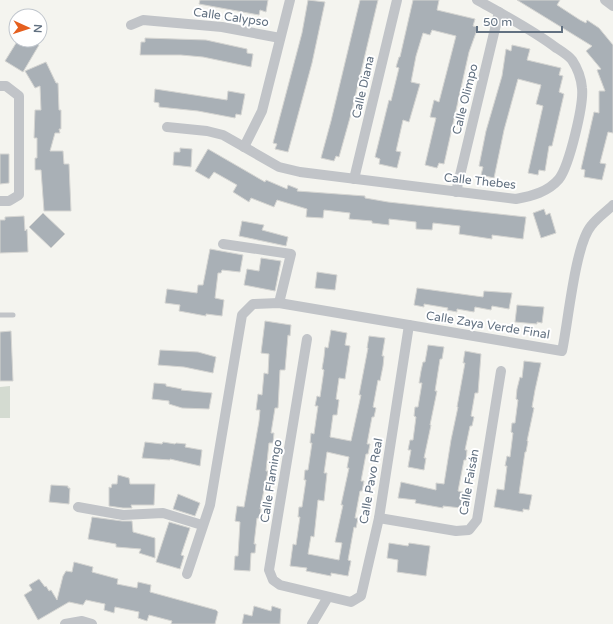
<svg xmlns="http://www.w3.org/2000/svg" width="613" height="624" font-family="'Varela Round',sans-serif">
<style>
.green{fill:#d4dbd1}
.building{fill:#a9b0b6;stroke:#d5d5d2;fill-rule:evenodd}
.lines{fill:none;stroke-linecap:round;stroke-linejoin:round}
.service{stroke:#c1c4c8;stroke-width:5}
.minor{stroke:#c1c4c8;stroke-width:10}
.labels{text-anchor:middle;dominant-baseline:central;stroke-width:4;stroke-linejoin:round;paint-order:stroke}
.street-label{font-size:12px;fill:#627181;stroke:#fff}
</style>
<rect width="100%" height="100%" fill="#f4f4ef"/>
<path class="green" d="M10 386V418H0V387Z"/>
<g class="building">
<path d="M200 0H268L266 12 260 10 259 15 199 4Z"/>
<path d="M308 0 325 2 312 63 288 152 275 149 277 144 273 143 302 33Z"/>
<path d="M360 0H378L351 114 339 157 336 156 334 161 321 158 331 121Z"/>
<path d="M413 0H439L437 10 475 19 473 26 478 27 469 52 444 164 439 163 437 168 425 165 436 118 430 117 434 100 439 102 456 36 432 30 430 35 423 33 416 56 411 82 420 84 409 122 403 120 396 151 401 152 397 168 379 164 380 159 375 157 389 100 391 101 399 68 396 67 399 57H400Z"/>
<path d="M517 0H560L557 5 580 20 586 23 587 20 599 28 613 45V133L608 132 600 163 606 164 602 180 584 177 585 170 581 169 594 112 599 113V91H605L597 70 601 69 586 51 592 46Z"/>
<path d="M145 38 206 40 247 49V53L253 54 251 67 203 57 181 55H140L141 42H145Z"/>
<path d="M18 40 22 43 25 40H31L39 45 23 72 5 61Z"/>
<path d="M512 45 530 49 527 60 561 68 559 75 563 76 559 92 564 94 552 146H549L545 171 539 170 538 175 528 173 543 106 536 104 541 85 518 79 504 130 494 178 481 175 483 167 479 166 486 131 502 76 506 49 511 51Z"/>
<path d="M46 62 56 83H58L59 110H61V129H59L60 133H55L50 151H63L64 164H69L71 211H44L41 170H35V158H37V138H34L35 110H41L40 86 35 88 25 71Z"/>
<path d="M155 89 227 100 228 91 245 94 241 115 236 114 235 118 198 111 159 107V103L154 102Z"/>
<path d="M180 148 192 149 191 167 173 165 174 152H180Z"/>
<path d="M208 149 265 182 266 180 287 189 288 185 298 189 297 191 365 196V198L388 202 526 217 523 239 492 235V239L459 234 460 226 433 223 432 230 416 229V222L389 219V225L372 223V221L349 219 350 213 324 210 323 218 306 217 307 209 277 200 274 207 251 198 249 202 233 192 237 185 214 172 209 179 195 171Z"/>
<path d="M0 154H9V183L0 184Z"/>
<path d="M544 209 546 215 550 213 556 233 541 238 533 213Z"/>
<path d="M43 213 65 234 51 248 29 227Z"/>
<path d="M24 216 25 231 27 229 28 252 0 253V220H5V217Z"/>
<path d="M242 221 264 225 262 230 288 237 286 246 239 236Z"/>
<path d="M210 249 243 255 240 272 222 270 221 273H218L215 298 224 300 222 316 206 314V316L179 311 180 305 165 303 167 289 197 293 198 285H203Z"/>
<path d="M261 258 281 261 275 291 244 285 247 269 259 271Z"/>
<path d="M317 272 337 275 335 290 315 288Z"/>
<path d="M417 288 483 297 484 291 512 293 509 309 492 306 491 310 475 307 474 312 457 309V312L447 310 448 308 424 304V307L414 305Z"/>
<path d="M517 305 544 307 542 323 537 322V324L515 322Z"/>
<path d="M265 321 291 325 290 336 288 335 285 370H280L278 408H275L271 433H274L273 443H269L266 471H268L260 509H261L260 519 257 518 254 544H256L255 553H251L250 571 234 570 235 556H238L240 522 235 521 237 506 244 507 259 421 260 410H256L258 394 262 395 264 373 268 374 269 354 261 353Z"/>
<path d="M331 330 347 333 345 345 350 346 345 379 339 378 336 399 339 400 337 415H333L330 437 351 441 361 395H359L368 348H367L369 336 385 338 382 356H384L383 366 380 381 378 380 373 407 376 408 374 417H372L367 444H370L368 454H366L361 481H364L362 491H360L355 518H358L356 528 354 527 348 560 351 561 348 576 331 573V576L306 571 307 568 290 566 293 544 296 545 300 517H298L299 507H302L306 480H304L305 470H308L312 443H310L311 433 314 434 318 406H315L317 396 320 397 324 370 322 369 324 357 325 347 328 348ZM327 452 349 457 347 468H349L341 505H343L335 542 342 543 339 560 308 554 311 536 314 537 318 500 324 501 327 473H324Z"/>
<path d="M11 331 13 381H0V332Z"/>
<path d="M428 345 444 347 442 359H440L435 391H437L430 425H431L424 458H426L424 470 408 467 411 450H408L410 440H413L416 417 414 416 415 407H418L422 383H419L421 371 423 362H425Z"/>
<path d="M160 350 198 352 216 357 213 373 184 367 158 365Z"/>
<path d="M465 351 481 354 478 393H475L471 416 474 417 472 426H470L465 450H467L466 460H464L458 491 463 492 461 508 443 506V508L415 503 416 500 398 498 401 482 436 490V483L444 484 451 440 458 407H457L465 363H463Z"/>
<path d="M524 361 541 363 535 390 532 407 534 408 527 441H528L526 452H525L519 493 532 495 529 510 523 509V512L494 507 497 489 504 490 507 466H505L507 456 510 457 513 433 511 432 512 423H515L518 400 516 399 517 389 520 377 522 378Z"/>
<path d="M154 383 166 384V386L182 389 181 390 212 393 209 409 182 408 169 404V401L152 399Z"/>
<path d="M145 442 162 444 163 442 175 444 176 443 186 444 185 447 202 450 200 466 170 459V460L142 458Z"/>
<path d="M118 475 129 478 130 484H155L154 505H131L132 508H123L109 506V487L111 488 112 484H117Z"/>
<path d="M51 485 68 486V488H70L69 504 49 502Z"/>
<path d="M178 494 200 503 195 516 173 509Z"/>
<path d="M92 517 122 521H132L133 532 155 538V558L139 553 141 549 116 547V544L88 539Z"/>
<path d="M169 522 190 528 181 555 184 556 180 569 156 562Z"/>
<path d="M389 543 408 546 409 543 430 546 426 576 397 572 398 560 387 558Z"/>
<path d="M74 562 93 567 92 572 118 579 117 584 137 588 138 582 151 585 150 592 216 610 218 612 215 624H171L172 621 149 615 147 621 138 618 139 612 115 607 114 613 104 610 105 604 86 600 83 605 69 602 38 620 24 595 32 590 29 585 39 579 45 587 46 586 49 591 51 590 57 600 63 576 66 571 72 572Z"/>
<path d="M254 606 271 611 272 606 281 609 280 624H242L244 614 252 616Z"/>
</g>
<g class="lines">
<path class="service" d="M0 315H13"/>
<g class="minor">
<path d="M605 0 613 6"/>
<path d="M131 25 143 20 222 27 280 38"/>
<path d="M0 86H6L19 96V195L9 201H0"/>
<path d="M167 127 207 131 223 135 279 167 300 172 516 199C532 196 548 192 559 179 569 166 584 105 582 88 581 77 578 69 572 60 568 55 561 51 555 47 531 29 504 15 477 0"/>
<path d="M244 147 262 111 290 0"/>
<path d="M354 179 397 0"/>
<path d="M456 192 499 12"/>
<path d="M223 244 291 254 279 303"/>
<path d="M307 339 269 570 273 580 280 585 351 602 361 596 379 518 409 325"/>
<path d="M78 507 123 515 163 513 202 525"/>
<path d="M379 518 456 531 469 530 477 520 501 371"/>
<path d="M187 574 210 505 242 315 253 304 279 303 562 351C568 324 575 245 591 226 597 218 606 212 613 205"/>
<path d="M65 624 82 621 92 624"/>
<path d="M312 624 328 597"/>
</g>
</g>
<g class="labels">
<g class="street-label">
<text transform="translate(231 17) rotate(8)">Calle Calypso</text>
<text transform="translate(363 87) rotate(-77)">Calle Diana</text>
<text transform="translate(465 99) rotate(-76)">Calle Olimpo</text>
<text transform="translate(480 181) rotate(6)">Calle Thebes</text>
<text transform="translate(488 325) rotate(9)">Calle Zaya Verde Final</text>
<text transform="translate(271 481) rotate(-81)">Calle Flamingo</text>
<text transform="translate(371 481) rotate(-80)">Calle Pavo Real</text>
<text transform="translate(469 482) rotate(-80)">Calle Faisán</text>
</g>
</g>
<g transform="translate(28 28) rotate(93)"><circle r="19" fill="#ffffff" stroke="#c0c6cd"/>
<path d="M0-3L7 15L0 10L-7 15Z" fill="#e55f1e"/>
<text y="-6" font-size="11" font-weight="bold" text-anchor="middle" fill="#627181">N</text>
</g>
<path d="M477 26v6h85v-6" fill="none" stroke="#627181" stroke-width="2"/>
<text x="483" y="26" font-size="12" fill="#627181" stroke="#ffffff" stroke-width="3" paint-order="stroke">50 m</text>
</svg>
